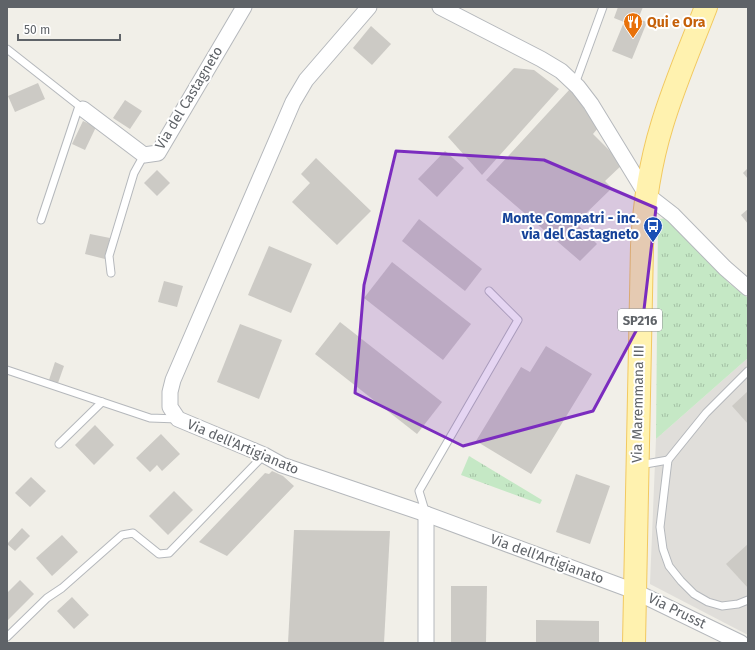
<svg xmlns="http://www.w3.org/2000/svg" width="755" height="650" font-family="'Fira Sans',sans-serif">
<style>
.industrial{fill:#e0deda}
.grass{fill:url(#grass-tufts)}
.building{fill:#cccac5}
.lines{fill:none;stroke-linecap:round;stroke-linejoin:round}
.lane-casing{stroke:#b5b8bc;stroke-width:9}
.street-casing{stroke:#b5b8bc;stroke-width:17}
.primary-casing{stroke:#f2c960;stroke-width:24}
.lane{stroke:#fff;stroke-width:7}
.street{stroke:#fff;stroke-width:15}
.primary{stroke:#fff2af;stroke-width:22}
.marked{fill:#7b2cbf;fill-opacity:0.2;stroke:#7b2cbf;stroke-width:3;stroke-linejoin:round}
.labels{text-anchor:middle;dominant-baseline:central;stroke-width:4;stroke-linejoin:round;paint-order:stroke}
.shield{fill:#fff;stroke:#8f9295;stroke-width:1}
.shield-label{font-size:13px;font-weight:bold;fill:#5f6368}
.food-label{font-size:14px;font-weight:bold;fill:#c56008;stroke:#fff;text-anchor:start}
.street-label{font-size:14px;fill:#5f6368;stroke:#fff}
.transit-label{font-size:14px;font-weight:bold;fill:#164399;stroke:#fff;text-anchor:end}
</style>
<defs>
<pattern id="grass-tufts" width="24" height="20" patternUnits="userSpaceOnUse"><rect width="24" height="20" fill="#c5e8c5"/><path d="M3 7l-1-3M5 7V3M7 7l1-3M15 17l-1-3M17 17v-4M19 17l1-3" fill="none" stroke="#a3c0a4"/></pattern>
</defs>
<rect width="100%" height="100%" fill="#f1efe8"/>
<path class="industrial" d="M748 358V635L650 584 656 439Z"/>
<g class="grass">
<path d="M668 218 730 284 748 298V358L656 439 658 219Z"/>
<path d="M469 456 542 500 540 504 461 475Z"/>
</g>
<g class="building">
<path d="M618 7H643L638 19 647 22 632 59 612 51 624 22 614 18Z"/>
<path d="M371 26 391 44 372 65 353 48Z"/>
<path d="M514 68 534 70 559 89 482 175 448 137Z"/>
<path d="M38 83 45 99 15 112 8 96Z"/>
<path d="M570 89 598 128 593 134 623 164 605 181 612 188 576 223 597 244 580 261 486 180Z"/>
<path d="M125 100 142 111 130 129 113 118Z"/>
<path d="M83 121 96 127 85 150 72 144Z"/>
<path d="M445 151 464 168 437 197 418 179Z"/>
<path d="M316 158 371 211 337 245 292 202 310 183 301 174Z"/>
<path d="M748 168V179L743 173Z"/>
<path d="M157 170 170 183 157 196 144 183Z"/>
<path d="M748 209V224L741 215Z"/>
<path d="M419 219 482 269 465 291 402 241Z"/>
<path d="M90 234 110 238 105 259 85 254Z"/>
<path d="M269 246 312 264 291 313 248 295Z"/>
<path d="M392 262 471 324 443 360 364 298Z"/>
<path d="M164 281 183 286 177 307 158 302Z"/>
<path d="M340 322 442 402 417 434 315 354Z"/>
<path d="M240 324 282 340 259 399 217 382Z"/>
<path d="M546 346 592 374 531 474 476 441 521 367 530 372Z"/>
<path d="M55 362 64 366 58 383 49 380Z"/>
<path d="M748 391V424L732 406Z"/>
<path d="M95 425 114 445 94 465 75 445Z"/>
<path d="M161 434 180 454 162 471 157 465 150 472 136 458Z"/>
<path d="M272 471 283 476 294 486 227 556 199 542 265 473 269 474Z"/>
<path d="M576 474 610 486 590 544 556 532Z"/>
<path d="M31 477 46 491 30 507 15 493Z"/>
<path d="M174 491 193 510 168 535 149 516Z"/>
<path d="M22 528 30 536 15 551 7 544Z"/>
<path d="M294 530 390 531 384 643H288Z"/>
<path d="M62 535 78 552 52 576 36 558Z"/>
<path d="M748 544V588L726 564Z"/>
<path d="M20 580 34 594 8 620 7 618V593Z"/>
<path d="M451 586H487L486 643H451Z"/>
<path d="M72 597 89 615 74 629 57 611Z"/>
<path d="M536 620 599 621V643H536Z"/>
</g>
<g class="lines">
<g class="lane-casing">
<g id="lane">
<path d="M7 49 82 108"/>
<path d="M575 84 603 7"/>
<path d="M41 220 79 106"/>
<path d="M111 273 109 256 134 173 144 155"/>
<path d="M7 370 150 418 178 419"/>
<path d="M748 371 706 413 668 460 660 527 663 549 669 566 681 581 694 594 708 602 722 606 738 604 748 600"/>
<path d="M59 444 102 402"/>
<path d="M640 465 668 460"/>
<path d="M426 514 419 491 518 320 489 291"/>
<path d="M7 637 47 598 62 588 122 535 133 533 159 554 169 553 264 455"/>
</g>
</g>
<g class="street-casing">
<g id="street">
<path d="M369 7 306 80 293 102 173 380 170 392V407L178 419 264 455 282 465 426 514 634 591 741 643"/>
<path d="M440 7 541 59 561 71 578 87 591 104 646 194 673 215 725 268 748 288"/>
<path d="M83 109 144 155 158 153 244 7"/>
<path d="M426 514V643"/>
</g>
</g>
<g class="primary-casing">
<path id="primary" d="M634 643 642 246C644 204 650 164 662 125 674 85 691 46 706 7"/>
</g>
<use href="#lane" class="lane"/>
<use href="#street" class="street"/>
<use href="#primary" class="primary"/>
</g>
<path class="marked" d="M396 151 544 160 656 208 643 318 593 411 463 446 355 393 364 285Z"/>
<defs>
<g id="restaurant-pin" transform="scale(1)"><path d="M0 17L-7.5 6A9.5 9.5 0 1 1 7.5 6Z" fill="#e8710a" stroke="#fff"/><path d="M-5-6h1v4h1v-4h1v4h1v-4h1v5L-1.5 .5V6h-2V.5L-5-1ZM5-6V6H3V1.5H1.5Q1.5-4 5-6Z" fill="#fff"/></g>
<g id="bus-pin" transform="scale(1)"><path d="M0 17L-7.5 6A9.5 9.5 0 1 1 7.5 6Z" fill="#1a4fb4" stroke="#fff"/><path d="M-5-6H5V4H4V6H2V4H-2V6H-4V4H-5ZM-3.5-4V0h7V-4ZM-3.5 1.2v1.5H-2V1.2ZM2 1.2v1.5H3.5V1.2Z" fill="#fff"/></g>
</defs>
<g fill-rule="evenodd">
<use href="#restaurant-pin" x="633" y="22"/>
<use href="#bus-pin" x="653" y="226"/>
</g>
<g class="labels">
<rect class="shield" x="618" y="309" width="44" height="22" rx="3"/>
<g class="shield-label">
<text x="640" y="320">SP216</text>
</g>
<g class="food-label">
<text x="647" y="22">Qui e Ora</text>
</g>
<g class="street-label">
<text transform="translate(189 98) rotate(-59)">Via del Castagneto</text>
<text transform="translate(638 404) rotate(-89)">Via Maremmana III</text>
<text transform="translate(243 447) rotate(23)">Via dell'Artigianato</text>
<text transform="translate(547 559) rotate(20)">Via dell'Artigianato</text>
<text transform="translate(677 611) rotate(26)">Via Prusst</text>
</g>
<g class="transit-label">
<text x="639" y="218">Monte Compatri - inc.<tspan x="639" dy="16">via del Castagneto</tspan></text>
</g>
</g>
<rect width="755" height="650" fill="none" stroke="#5f6368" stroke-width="16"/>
<path d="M18 34v6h102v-6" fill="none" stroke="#5f6368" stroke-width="2"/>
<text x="24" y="34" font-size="12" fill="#5f6368" stroke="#ffffff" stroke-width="3" paint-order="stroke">50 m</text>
</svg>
